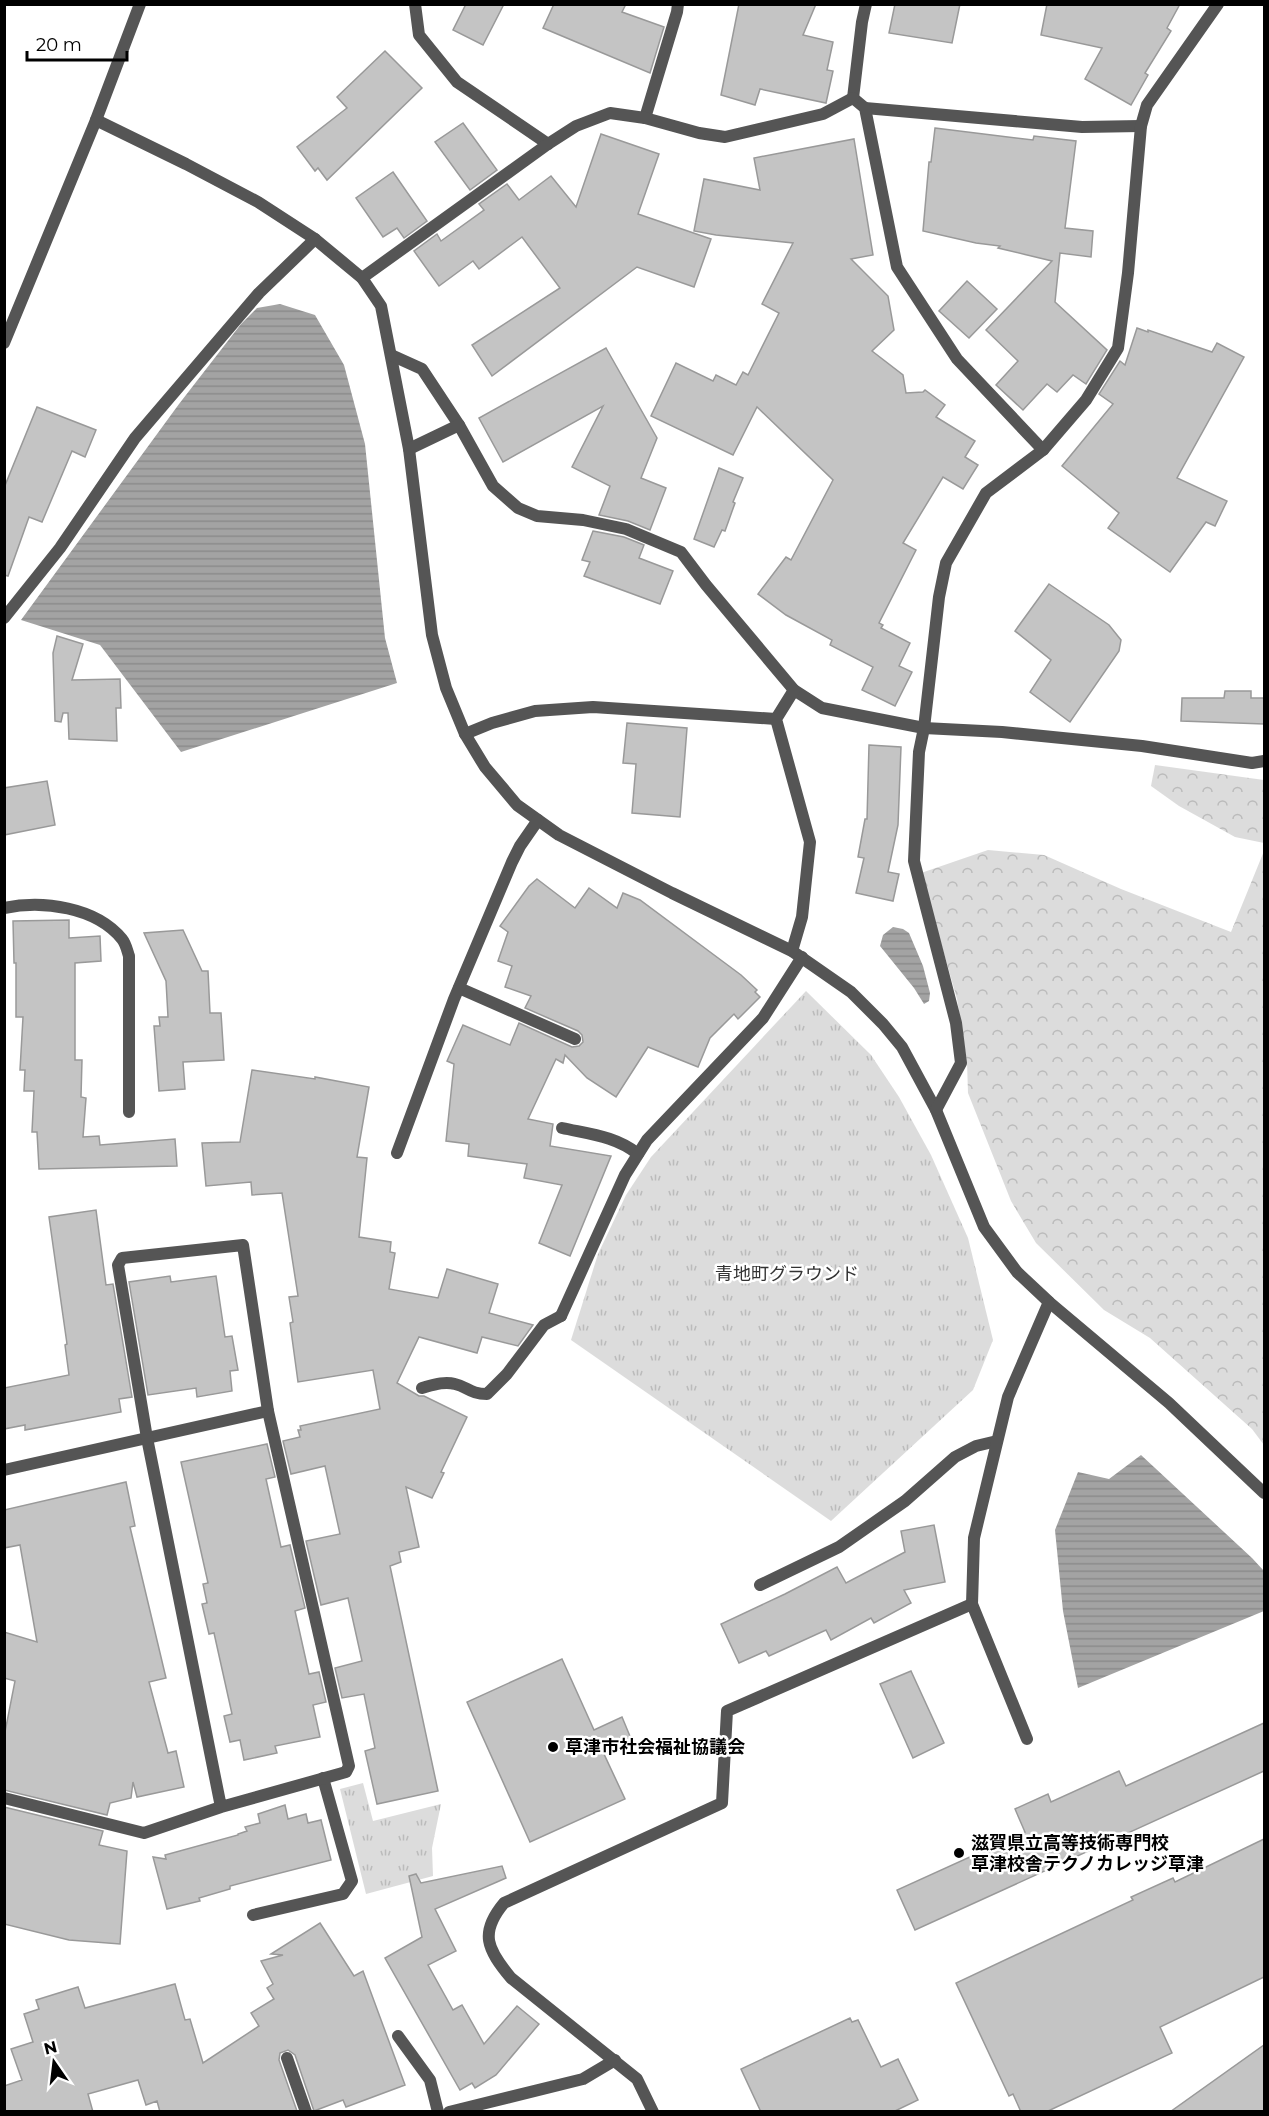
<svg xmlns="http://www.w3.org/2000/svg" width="1269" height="2116" font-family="Montserrat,'Noto Sans JP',sans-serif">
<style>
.forest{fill:url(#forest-crowns)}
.park{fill:url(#park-tufts)}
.water{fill:url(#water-rules)}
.building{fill:#c4c4c4;stroke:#999;stroke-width:1.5}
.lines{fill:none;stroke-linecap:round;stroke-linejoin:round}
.service{stroke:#555;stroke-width:12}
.minor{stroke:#555;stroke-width:12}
.tertiary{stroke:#555;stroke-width:12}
.poi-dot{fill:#000;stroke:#fff;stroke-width:2}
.labels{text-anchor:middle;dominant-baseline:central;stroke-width:5;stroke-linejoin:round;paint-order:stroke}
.park-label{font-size:18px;fill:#333;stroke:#fff}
.poi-label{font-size:18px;font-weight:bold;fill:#000;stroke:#fff;text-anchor:start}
</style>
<defs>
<pattern id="forest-crowns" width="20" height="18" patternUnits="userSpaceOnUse" patternTransform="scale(1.5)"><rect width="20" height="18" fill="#dcdcdc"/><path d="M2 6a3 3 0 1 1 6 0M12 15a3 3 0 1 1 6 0" fill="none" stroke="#bbb"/></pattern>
<pattern id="park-tufts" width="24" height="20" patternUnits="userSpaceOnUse" patternTransform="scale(1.5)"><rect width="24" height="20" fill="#dcdcdc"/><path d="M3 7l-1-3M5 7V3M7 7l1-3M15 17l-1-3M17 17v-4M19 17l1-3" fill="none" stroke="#bbb"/></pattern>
<pattern id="water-rules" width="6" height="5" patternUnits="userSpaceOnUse" patternTransform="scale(1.5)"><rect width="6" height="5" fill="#a3a3a3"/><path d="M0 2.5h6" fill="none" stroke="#8b8b8b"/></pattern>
</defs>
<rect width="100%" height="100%" fill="#fff"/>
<g class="forest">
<path d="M1155 765 1264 780V843L1235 837 1179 806 1151 786Z"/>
<path d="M988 850 1044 855 1121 889 1231 932 1264 851V1445L1252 1429 1150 1338 1104 1310 1036 1243 1011 1201 968 1093 967 1062 957 999 921 873Z"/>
</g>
<g class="park">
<path d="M806 991 871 1055 899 1097 931 1155 968 1238 993 1340 973 1390 831 1521 571 1340 598 1254 626 1195 651 1157Z"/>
<path d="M363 1783 373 1821 441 1804 432 1848 433 1876 366 1894 340 1789Z"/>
</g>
<g class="water">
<path d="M280 304 315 315 344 365 365 444 385 638 397 683 181 752 100 645 21 620 179 404 241 324 257 308Z"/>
<path d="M893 927 903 929 909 933 923 966 930 993 929 1001 924 1004 914 988 880 946 883 935Z"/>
<path d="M1141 1455 1252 1558 1264 1571V1611L1078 1688 1063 1611 1055 1530 1078 1472 1109 1479Z"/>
</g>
<g class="building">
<path d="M466 4H504L483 45 453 30Z"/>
<path d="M554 4H626L622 12 664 27 650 73 543 28Z"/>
<path d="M739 4H816L803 35 833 42 827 70 833 71 826 103 760 89 755 105 721 95Z"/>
<path d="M895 4H960L952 43 889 33Z"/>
<path d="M1047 4H1180L1167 28 1171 31 1145 73 1148 75 1131 105 1085 79 1102 48 1041 35Z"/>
<path d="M385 51 422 88 327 180 318 168 315 171 297 147 347 108 337 97Z"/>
<path d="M463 123 497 170 470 190 435 142Z"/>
<path d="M935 128 1033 140 1034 136 1076 141 1065 228 1093 231 1091 257 1060 253 1055 302 1107 350 1086 384 1073 375 1057 392 1047 384 1023 410 996 385 1018 361 986 330 1052 261 998 248 1000 246 976 243 923 231 929 162H931Z"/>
<path d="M601 134 659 154 638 214 711 239 694 287 637 267 492 376 472 345 560 288 522 237 479 269 473 261 439 286 414 251 437 234 441 241 484 210 479 204 507 184 519 200 551 176 576 207Z"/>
<path d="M854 139 873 255 851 259 888 296 894 330 872 351 903 375 906 393 923 392 925 390 945 405 936 417 975 441 965 457 978 465 963 489 943 477 903 543 916 550 879 623 883 625 881 628 910 643 899 666 912 672 895 706 862 690 873 667 830 645 832 640 786 615 758 594 786 557 791 560 833 480 757 407 733 455 651 416 676 363 713 381 716 375 736 385 743 372 748 375 779 313 762 304 793 243 716 235 694 231 704 179 760 190 754 158Z"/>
<path d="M393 172 427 221 404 238 397 228 383 237 356 198Z"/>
<path d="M967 281 997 309 969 338 939 311Z"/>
<path d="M1137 328 1148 332V330L1212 352 1217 343 1244 357 1177 478 1227 501 1215 526 1206 522 1170 572 1108 528 1119 513 1062 466 1113 404 1099 394 1120 361 1125 365Z"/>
<path d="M606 348 657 438 641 478 666 488 650 530 628 521 599 515 610 486 572 467 603 406 503 462 479 418Z"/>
<path d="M37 407 96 430 85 457 72 451 42 522 29 517 8 576 4 575V488Z"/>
<path d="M719 468 743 478 733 502 735 503 725 531 722 530 714 547 694 539Z"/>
<path d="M593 531 624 537 644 545 639 558 673 571 660 604 584 576 590 562 582 560Z"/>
<path d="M1049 584 1109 625 1121 640 1119 651 1070 722 1030 692 1051 660 1015 631Z"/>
<path d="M57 636 83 644 72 680 120 679 121 708H116L117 741 69 739 68 713H63L61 722 55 721 53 653Z"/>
<path d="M1225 691H1251V698H1264V724L1181 721 1182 698H1224Z"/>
<path d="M627 723 687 728 680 817 632 813 636 764 623 763Z"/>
<path d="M869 745 901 747 898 825 888 872 899 874 893 901 856 893 864 858 858 857 865 819H867Z"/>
<path d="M47 781 55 825 4 835V788Z"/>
<path d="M537 879 575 908 589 888 617 908 623 893 640 900 741 975 757 990 755 992 760 997 738 1019 734 1014 710 1038 698 1067 648 1047 616 1097 587 1078 565 1055 563 1063 556 1059 528 1119 553 1124 550 1146 611 1156 570 1256 539 1243 562 1185 524 1178 527 1164 468 1156 469 1144 446 1141 454 1064 447 1061 463 1025 510 1045 519 1023 572 1047 579 1046 583 1042 582 1035 578 1031 525 1008 531 996 505 987 512 966 498 961 508 932 500 926 529 886Z"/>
<path d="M69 920V938L100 936 101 961 75 963V1060H82L81 1097 86 1098 83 1137 99 1136 100 1145 175 1139 177 1166 39 1169 37 1132H32L34 1091H24L25 1070H20L23 1017H16V963H14L13 921Z"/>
<path d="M183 930 202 971H208L210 1013H221L224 1060 183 1062 185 1089 159 1091 154 1026H160L159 1017H168L166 981 144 933Z"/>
<path d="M252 1070 315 1079V1077L369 1087 357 1157 367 1158 359 1237 391 1242 390 1252 395 1253 389 1289 438 1298 447 1269 498 1284 489 1313 533 1325 518 1346 482 1337 477 1353 419 1337 397 1383 419 1396H424L467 1417 441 1472 444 1473 432 1498 406 1487 419 1547 399 1552 401 1562 390 1566 438 1791 377 1804 365 1751 375 1748 364 1694 342 1698 335 1668 362 1661 348 1598 321 1605 306 1541 340 1534 325 1466 291 1474 283 1441 300 1437 298 1430H301L300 1426 380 1409 373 1370 298 1382 290 1323 293 1322 289 1297 298 1296 282 1193 252 1195 251 1182 206 1186 202 1143 240 1142Z"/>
<path d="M96 1210 106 1285 113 1284 132 1397 119 1399 121 1412 25 1430V1425L4 1429V1388L69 1375 65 1345 67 1344 49 1217Z"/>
<path d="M170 1276 171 1282 216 1276 225 1337 232 1336 238 1370 230 1371 232 1391 197 1397 196 1388 148 1395 129 1282Z"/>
<path d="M267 1444 275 1477 266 1479 281 1547 290 1545 305 1608 295 1611 309 1674 319 1672 326 1702 313 1705 320 1737 275 1746 277 1753 244 1760 240 1740 230 1742 224 1716 232 1714 214 1633 209 1634 202 1604 207 1603 203 1584 208 1583 181 1462Z"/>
<path d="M126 1482 135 1526 130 1527 166 1678 149 1682 168 1753 176 1751 184 1787 137 1797 133 1782 131 1798 110 1803 107 1815 4 1790V1737L15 1681 4 1678V1632L37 1642 20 1545 4 1548V1510Z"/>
<path d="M934 1525 945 1582 904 1590 911 1603 874 1623 871 1618 831 1640 826 1630 769 1656 766 1651 739 1663 721 1624 785 1594 837 1567 846 1583 905 1552 901 1531Z"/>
<path d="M562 1659 594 1730 622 1717 632 1741 604 1754 625 1799 530 1842 467 1702Z"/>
<path d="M911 1671 944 1743 913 1758 880 1684Z"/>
<path d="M1264 1723V1771L915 1930 897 1890 1025 1832 1015 1809 1048 1794 1051 1802 1119 1771 1126 1786Z"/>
<path d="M285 1805 288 1819 306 1814 308 1823 321 1820 331 1860 230 1886V1889L199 1898 200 1901 167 1909 153 1857 166 1859 165 1855 238 1835V1834L247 1831 245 1827 260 1823 258 1814Z"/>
<path d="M4 1807 103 1831 99 1845 127 1851 120 1944 69 1940 4 1924Z"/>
<path d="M1264 1839V1977L1160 2027 1172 2053 1046 2112H1021L1013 2094 1009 2096 956 1983 1133 1900 1131 1897 1173 1878 1175 1882Z"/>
<path d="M502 1866 506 1878 435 1909 456 1951 428 1965 453 2010 462 2005 484 2044 517 2006 539 2024 496 2075 475 2088 472 2083 460 2090 385 1958 422 1937 409 1876 416 1874 421 1883Z"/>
<path d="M320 1923 354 1976 363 1971 405 2085 346 2107 343 2100 314 2111 295 2055 288 2050 280 2053 279 2060 297 2111 160 2112 157 2101 146 2105 138 2080 88 2094 93 2112H4V2086L22 2080 11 2049 33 2042 24 2014 39 2009 36 2000 78 1987 85 2008 175 1984 185 2020 190 2019 203 2063 259 2026 251 2013 274 1999 267 1988 273 1984 261 1961 283 1955 271 1954Z"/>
<path d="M850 2018 852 2022 858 2020 881 2067 898 2059 918 2100 893 2112H761L741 2069Z"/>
<path d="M1264 2045V2112H1170Z"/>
</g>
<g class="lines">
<g class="service">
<path d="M865 108 1082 127 1141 126"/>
<path d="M645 118 677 12 678 4"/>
<path d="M422 1388C433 1385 444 1381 455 1384 468 1387 470 1394 487 1394L507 1374 544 1325 561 1316"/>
<path d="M760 1585 839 1547 905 1501 955 1457 976 1446 997 1441"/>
<path d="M253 1915 343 1894 352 1881 323 1778"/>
<path d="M398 2036 430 2080 438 2112"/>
</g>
<g class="minor">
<path d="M415 4 419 35 457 82 548 144"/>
<path d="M853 98 865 108 897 267 957 359 1043 450"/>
<path d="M853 98 862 22 866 4"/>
<path d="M96 120 186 164 258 202 315 239 362 278 381 306 409 449 432 635 446 688 465 734 485 767 517 805 559 835 672 893 792 951 851 992 883 1024 902 1047 936 1110 984 1227 1017 1272 1049 1302 1169 1403 1264 1493"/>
<path d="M362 278 548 144 576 126 610 113 645 118 699 133 725 137 823 114 853 98"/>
<path d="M391 355 422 369 459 425"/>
<path d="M409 449 459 425 493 486 518 508 537 516 583 520 626 529 681 552 706 585 794 690 822 708 924 728 1002 732 1142 746 1252 763 1264 761"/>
<path d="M4 618 60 548 135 438 259 293 315 239"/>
<path d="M465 734 492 723 535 711 593 707 776 719"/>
<path d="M4 908C43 900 96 907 122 939 126 944 127 950 129 956V1112"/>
<path d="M792 951 802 917 810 842 776 719 794 690"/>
<path d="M459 988 575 1039"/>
<path d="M936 1110 961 1063 956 1023 914 861 919 752 924 728 939 597 946 563 986 493 1043 450 1086 400 1118 348 1128 273 1141 126 1147 105 1218 4"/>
<path d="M562 1128C589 1134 616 1136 638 1154"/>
<path d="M397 1153 454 999 512 862 520 846 538 820"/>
<path d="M561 1316 625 1175 647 1140 763 1018 802 957"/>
<path d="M4 1470 268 1411"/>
<path d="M1027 1739 972 1604 974 1538 1008 1397 1049 1302"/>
<path d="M4 1798 144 1833 221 1807 346 1772 349 1766 268 1411 243 1245 122 1258 118 1265 147 1438 221 1807"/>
<path d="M287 2058 306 2112"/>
<path d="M449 2112 583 2079 615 2060"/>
<path d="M653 2112 637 2079 511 1978C487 1949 479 1933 504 1903L722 1803 727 1711 972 1604"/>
</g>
<path class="tertiary" d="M4 343 96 120 140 4"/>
</g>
<g class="poi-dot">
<circle cx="553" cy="1747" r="6"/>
<circle cx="959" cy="1853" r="6"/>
</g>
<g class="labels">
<g class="park-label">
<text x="787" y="1274">青地町グラウンド</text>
</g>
<g class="poi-label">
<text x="565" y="1747">草津市社会福祉協議会</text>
<text x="971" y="1843">滋賀県立高等技術専門校<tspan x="971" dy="21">草津校舎テクノカレッジ草津</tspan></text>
</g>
</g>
<rect width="1269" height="2116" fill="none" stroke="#000000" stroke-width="12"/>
<g transform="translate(54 2062) rotate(346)" stroke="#ffffff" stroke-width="4.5" paint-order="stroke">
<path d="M0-4.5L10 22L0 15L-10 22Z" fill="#000000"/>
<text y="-9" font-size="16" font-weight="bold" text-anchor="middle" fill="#000000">N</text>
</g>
<path d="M27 51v9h100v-9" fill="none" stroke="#000000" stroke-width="3"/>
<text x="36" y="51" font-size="18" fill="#000000" stroke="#ffffff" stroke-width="4.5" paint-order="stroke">20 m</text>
</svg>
